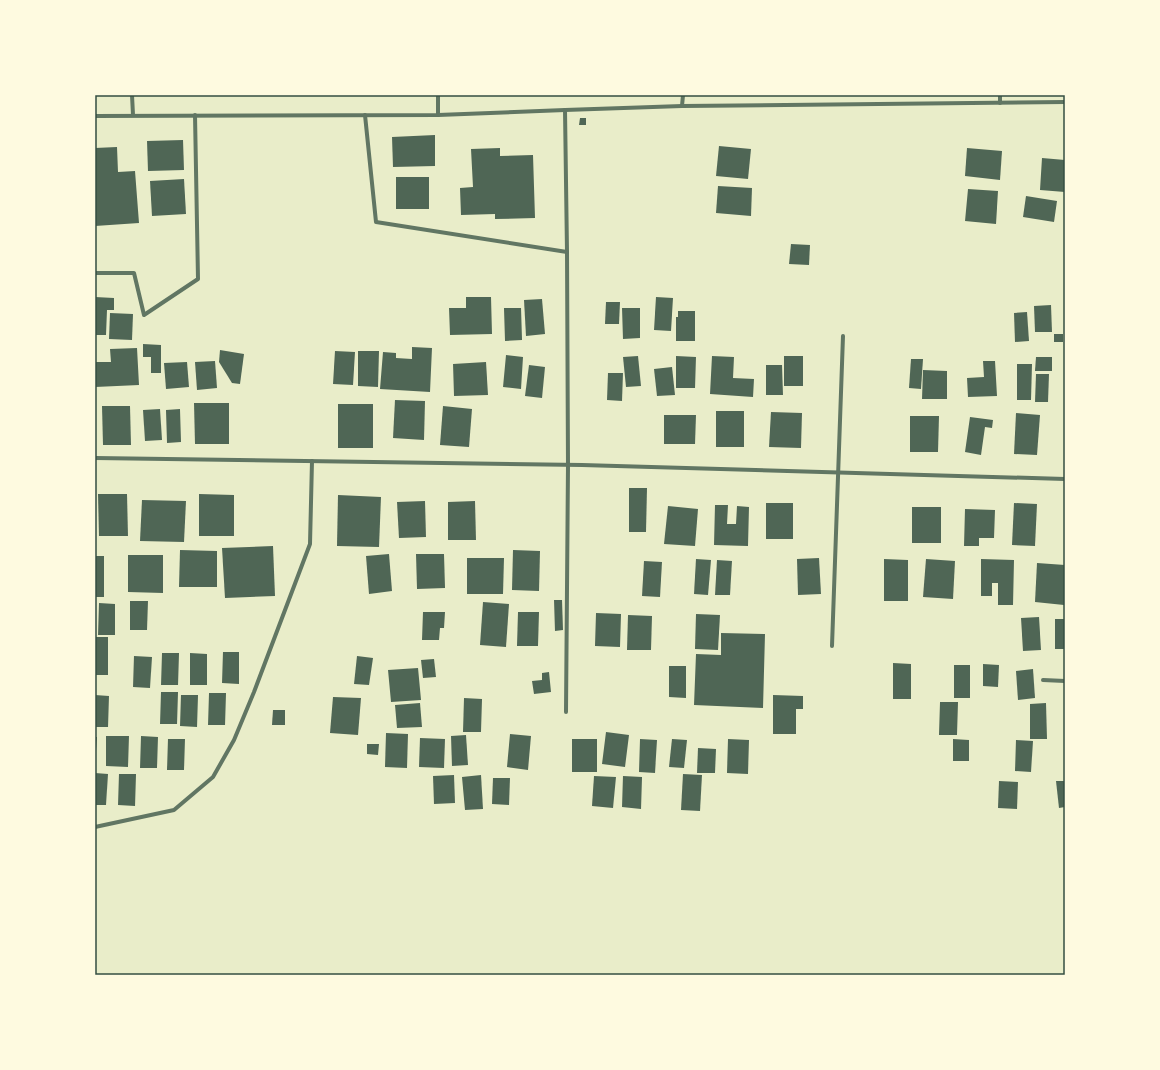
<svg xmlns="http://www.w3.org/2000/svg" width="1160" height="1070" font-family="Commissioner,sans-serif">
<style>
.building{fill:#4f6655}
.lines{fill:none;stroke-linecap:round;stroke-linejoin:round}
.minor{stroke:#617663;stroke-width:4}
.neatline{fill:none;stroke:#344e41;stroke-width:1.5}
</style>
<rect width="100%" height="100%" fill="#e9edc9"/>
<g class="building">
<path d="M580 118H586V125H579Z"/>
<path d="M435 135V166L393 167 392 137Z"/>
<path d="M183 140 184 170 148 171 147 141Z"/>
<path d="M719 146 751 149 748 179 716 176Z"/>
<path d="M117 147 118 172 135 171 139 223 95 226V148Z"/>
<path d="M500 148V156L533 155 535 218 495 219V214L461 215 460 188 473 187 471 149Z"/>
<path d="M967 148 1002 151 1000 180 965 176Z"/>
<path d="M1042 158 1065 160V192L1040 190Z"/>
<rect x="396" y="177" width="33" height="32"/>
<path d="M184 179 186 214 152 216 150 181Z"/>
<path d="M718 186 752 188 751 216 716 213Z"/>
<path d="M968 189 998 191 996 224 965 221Z"/>
<path d="M1026 196 1057 201 1054 222 1023 217Z"/>
<path d="M791 244 810 245 809 265 789 264Z"/>
<path d="M95 297 114 298V310H107L106 335H95Z"/>
<path d="M466 297H491L492 334 450 335 449 308H466Z"/>
<path d="M656 297 673 298 671 331 654 330Z"/>
<path d="M542 299 545 334 526 336 524 300Z"/>
<path d="M606 302H620L619 324H605Z"/>
<path d="M1051 305 1052 332H1035L1034 306Z"/>
<path d="M504 308H521L522 340 505 341Z"/>
<path d="M622 308H640V338L623 339Z"/>
<path d="M678 311H695V341H676V317H678Z"/>
<path d="M1027 312 1029 341 1015 342 1014 313Z"/>
<path d="M110 313 133 314 132 340 109 339Z"/>
<rect x="1054" y="334" width="9" height="8"/>
<path d="M143 344 161 345V373H151V357H143Z"/>
<path d="M412 347 432 348 430 392 380 389 383 352 396 353V358L412 359Z"/>
<path d="M137 348 139 385 95 387V362H111L110 349Z"/>
<path d="M220 350 244 354 240 384 232 383 219 362Z"/>
<path d="M335 351 355 352 353 385 333 384Z"/>
<path d="M358 351H379L378 387 358 386Z"/>
<path d="M506 355 523 357 521 389 503 387Z"/>
<path d="M638 356 641 386 626 387 623 357Z"/>
<path d="M676 356 696 357 695 388H676Z"/>
<path d="M712 356 734 357 733 378 754 379 753 397 710 394Z"/>
<rect x="784" y="356" width="19" height="30"/>
<path d="M1036 357H1052V371H1035Z"/>
<path d="M911 359H923L921 389 909 388Z"/>
<path d="M215 361 217 388 197 390 195 362Z"/>
<path d="M983 361H995L997 396 968 397 967 378 984 377Z"/>
<path d="M187 362 189 387 166 389 164 363Z"/>
<path d="M486 362 488 395 454 396 453 364Z"/>
<path d="M1017 364H1032L1031 400H1017Z"/>
<path d="M529 365 545 367 542 398 525 396Z"/>
<path d="M766 365H782L783 395H766Z"/>
<path d="M672 367 675 395 657 396 654 369Z"/>
<path d="M923 370 947 371V399H922Z"/>
<path d="M608 373H623L622 401 607 400Z"/>
<path d="M1036 374H1049L1048 402H1035Z"/>
<path d="M395 400 425 401 424 440 393 438Z"/>
<path d="M194 403H229V444H195Z"/>
<rect x="338" y="404" width="35" height="44"/>
<path d="M102 406H130L131 445H103Z"/>
<path d="M443 406 472 409 469 447 440 445Z"/>
<path d="M160 409 162 440 145 441 143 410Z"/>
<path d="M180 409 181 442 167 443 166 410Z"/>
<rect x="716" y="411" width="28" height="36"/>
<path d="M771 412 802 413 801 448 769 447Z"/>
<path d="M1016 413 1040 415 1037 455 1014 454Z"/>
<path d="M664 415H696L695 444H664Z"/>
<path d="M910 416H939L938 452H910Z"/>
<path d="M970 417 993 420 992 428 985 427 981 455 965 452Z"/>
<path d="M629 488H647L646 532H629Z"/>
<path d="M98 494H127L128 536H99Z"/>
<path d="M199 494 234 495V536H199Z"/>
<path d="M338 495 381 497 379 547 337 546Z"/>
<path d="M142 500 186 501 184 542 140 541Z"/>
<path d="M425 501 426 537 399 538 397 502Z"/>
<path d="M475 501 476 540H448V502Z"/>
<rect x="766" y="503" width="27" height="36"/>
<path d="M1014 503 1037 504 1035 546 1012 545Z"/>
<path d="M715 505H728L727 524H736L737 506 749 507 748 546 714 545Z"/>
<path d="M668 506 698 509 695 546 664 544Z"/>
<rect x="912" y="507" width="29" height="36"/>
<path d="M965 509 995 510 994 538H979V546H964Z"/>
<path d="M273 546 275 596 225 598 222 548Z"/>
<path d="M180 550 217 551V587H179Z"/>
<path d="M513 550 540 551 539 591 512 590Z"/>
<path d="M389 554 392 591 369 594 366 556Z"/>
<path d="M416 554H444L445 588 417 589Z"/>
<path d="M128 555H163V593L128 592Z"/>
<rect x="95" y="556" width="9" height="41"/>
<path d="M467 558H504L503 594H467Z"/>
<path d="M819 558 821 594 798 595 797 559Z"/>
<path d="M696 559 711 560 708 595 694 594Z"/>
<path d="M884 559 908 560V601H884Z"/>
<path d="M926 559 955 561 953 599 923 597Z"/>
<path d="M981 559 1014 560 1013 605H998V583H992V596H981Z"/>
<path d="M717 560 732 561 730 595H715Z"/>
<path d="M644 561 662 562 660 597 642 596Z"/>
<path d="M1037 563 1065 565 1064 605 1035 602Z"/>
<path d="M554 600H562L563 630 555 631Z"/>
<path d="M130 601H148L147 630H130Z"/>
<path d="M483 602 509 604 506 647 480 645Z"/>
<path d="M99 603 115 604V635H98Z"/>
<path d="M423 612H445L444 628H440L439 640H422Z"/>
<path d="M518 612H539L538 646H517Z"/>
<path d="M596 613 621 614 620 647 595 646Z"/>
<path d="M696 614 720 615 718 650 695 649Z"/>
<path d="M628 615 652 616 651 650H627Z"/>
<path d="M1039 617 1041 650 1023 651 1021 618Z"/>
<rect x="1055" y="619" width="10" height="30"/>
<path d="M721 633 765 634 763 708 694 705 696 654 721 655Z"/>
<rect x="95" y="637" width="13" height="38"/>
<path d="M223 652H239V684L222 683Z"/>
<path d="M162 653H179L178 685H161Z"/>
<path d="M190 653 207 654V685H190Z"/>
<path d="M134 656 152 657 150 688 133 687Z"/>
<path d="M357 656 373 658 369 685 354 684Z"/>
<path d="M434 659 436 677 423 678 421 660Z"/>
<path d="M893 663 911 664V699H893Z"/>
<path d="M983 664 999 665 998 687 983 686Z"/>
<rect x="954" y="665" width="16" height="33"/>
<path d="M669 666H686V698L669 697Z"/>
<path d="M418 668 421 700 391 702 388 670Z"/>
<path d="M1033 669 1035 698 1018 700 1016 671Z"/>
<path d="M549 672 551 692 534 694 532 681 542 680V673Z"/>
<path d="M161 692H178L177 724H160Z"/>
<path d="M209 693H226L225 725H208Z"/>
<path d="M95 695 109 696 108 727H95Z"/>
<path d="M181 695H198L197 727 180 726Z"/>
<path d="M773 695 803 696V709H796V734H773Z"/>
<path d="M333 697 361 698 358 735 330 733Z"/>
<path d="M464 698 482 699 481 732H463Z"/>
<path d="M940 702H958L957 735H939Z"/>
<path d="M420 703 422 727 397 728 395 705Z"/>
<path d="M1046 703 1047 739H1030V704Z"/>
<path d="M273 710H285V725H272Z"/>
<path d="M606 732 629 735 625 767 602 764Z"/>
<path d="M386 733 408 734 407 768 385 767Z"/>
<path d="M510 734 531 736 528 770 507 767Z"/>
<path d="M466 735 468 765 452 766 451 736Z"/>
<path d="M106 736H129L128 767 106 766Z"/>
<path d="M141 736 158 737 157 768H140Z"/>
<path d="M95 737H97L96 751H95Z"/>
<path d="M420 738 445 739 444 768 419 767Z"/>
<path d="M168 739H185L184 770H167Z"/>
<rect x="572" y="739" width="25" height="33"/>
<path d="M640 739 657 740 655 773 639 772Z"/>
<path d="M672 739 687 740 684 768 669 767Z"/>
<path d="M728 739 749 740 748 774 727 773Z"/>
<path d="M953 739 969 740V761H953Z"/>
<path d="M1016 740 1033 741 1031 772 1015 771Z"/>
<path d="M367 744H379L378 755 367 754Z"/>
<path d="M698 748 716 749 715 773H697Z"/>
<path d="M95 773 108 774 106 805H95Z"/>
<path d="M119 774H136L135 806 118 805Z"/>
<path d="M683 774 702 775 700 811 681 810Z"/>
<path d="M454 775 455 803 434 804 433 776Z"/>
<path d="M481 775 483 809 465 810 462 777Z"/>
<path d="M594 776 616 777 613 808 592 806Z"/>
<path d="M623 776 642 777 641 809 622 807Z"/>
<path d="M493 778H510L509 805 492 804Z"/>
<path d="M999 781 1018 782 1017 809 998 808Z"/>
<path d="M1056 781H1065V807L1059 808Z"/>
</g>
<g class="lines">
<g class="minor">
<path d="M132 95 133 115"/>
<path d="M1000 95V103"/>
<path d="M682 106 683 95"/>
<path d="M565 110 567 252 568 465 566 712"/>
<path d="M365 115 376 222 567 252"/>
<path d="M438 115V95"/>
<path d="M95 116 438 115 565 110 682 106 1065 102"/>
<path d="M95 273H134L144 315 198 279 195 115"/>
<path d="M95 458 582 465 1065 479"/>
<path d="M832 646 843 336"/>
<path d="M1043 680 1065 681"/>
<path d="M95 827 174 810 213 777 234 740 254 692 310 544 312 461"/>
</g>
</g>
<rect width="1160" height="1070" fill="none" stroke="#fefae0" stroke-width="192"/>
<rect x="96" y="96" width="968" height="878" class="neatline"/>
</svg>
